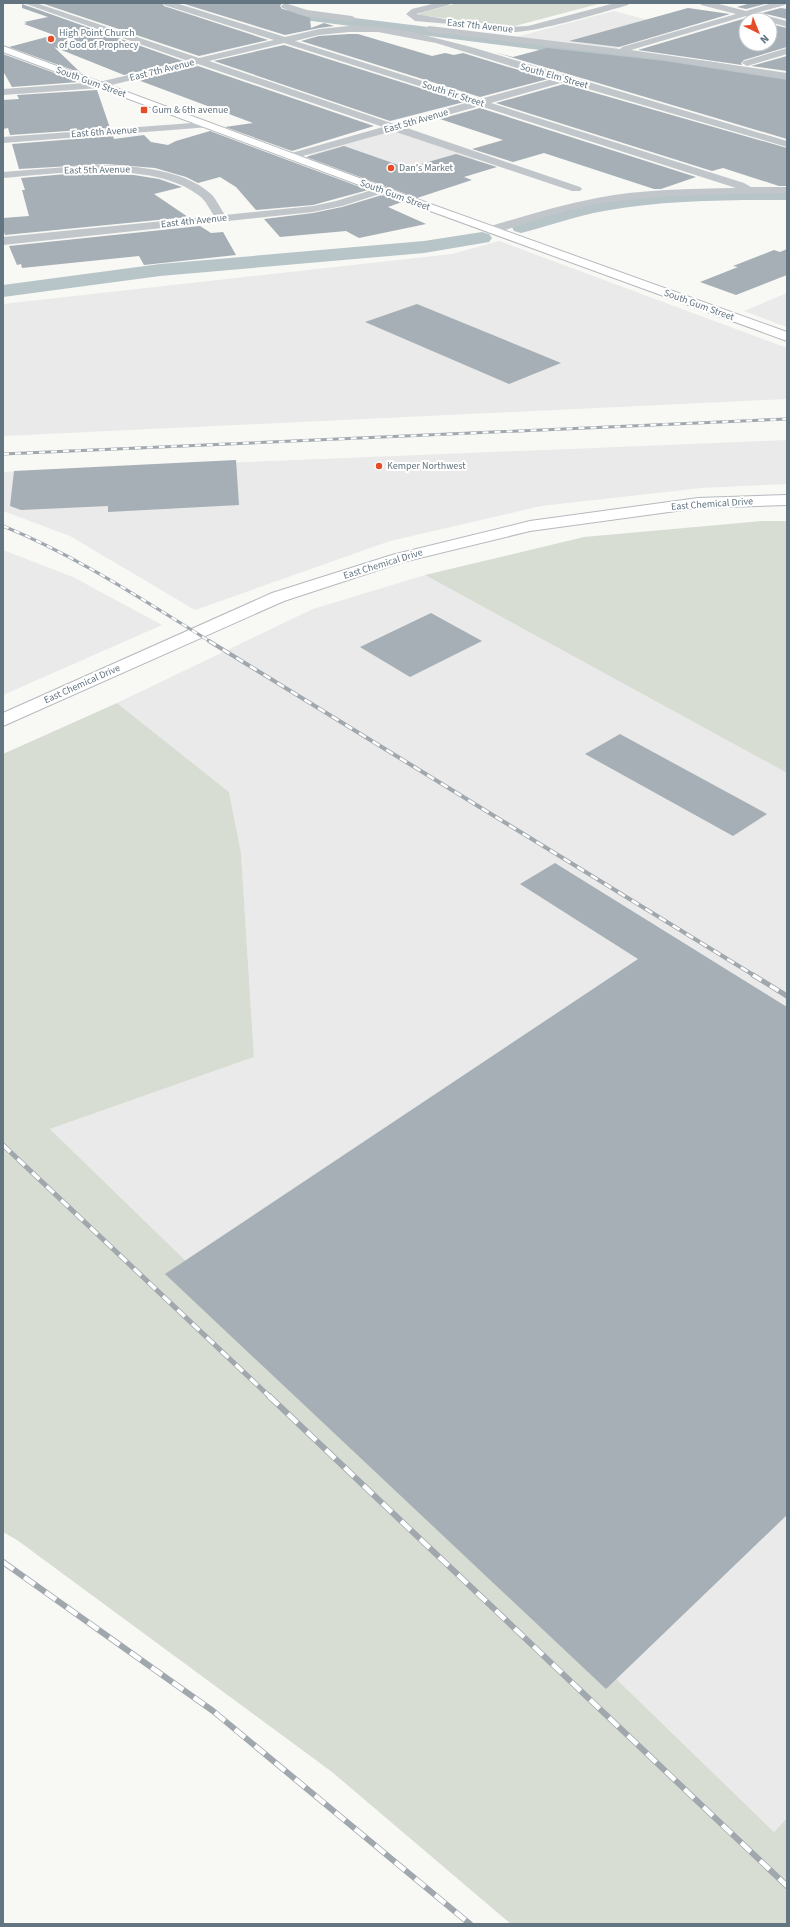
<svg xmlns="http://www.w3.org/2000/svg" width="790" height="1927" font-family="'Source Sans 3',sans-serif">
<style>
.built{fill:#e9eae9}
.green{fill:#d8ddd4}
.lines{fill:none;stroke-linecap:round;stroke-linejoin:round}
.canal{fill:#b7c4c8;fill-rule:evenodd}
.building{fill:#a6afb5}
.major-casing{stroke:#b5babe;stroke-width:2}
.minor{fill:#c1c6ca;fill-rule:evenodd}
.major{fill:#fff;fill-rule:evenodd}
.rail-far3-casing{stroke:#a0a8ae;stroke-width:3}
.rail-far2-casing{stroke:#a0a8ae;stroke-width:4}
.rail-far1-casing{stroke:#a0a8ae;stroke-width:5}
.rail-casing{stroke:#a0a8ae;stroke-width:6}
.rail-far3{stroke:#fff;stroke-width:2;stroke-dasharray:6;stroke-linecap:butt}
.rail-far2{stroke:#fff;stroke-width:2.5;stroke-dasharray:8;stroke-linecap:butt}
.rail-far1{stroke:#fff;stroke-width:3.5;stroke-dasharray:10;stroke-linecap:butt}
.rail{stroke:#fff;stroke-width:4.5;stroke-dasharray:13;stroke-linecap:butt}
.poi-dot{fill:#e54c28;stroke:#fff;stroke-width:1.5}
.labels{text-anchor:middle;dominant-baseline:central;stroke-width:4;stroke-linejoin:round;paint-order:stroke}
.far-street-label{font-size:10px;fill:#637581;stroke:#fff}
.far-poi-label{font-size:10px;fill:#637581;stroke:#fff;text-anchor:start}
</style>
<rect width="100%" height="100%" fill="#f8f8f5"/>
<g class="built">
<path d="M614 11 682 29 612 49 516 37Z"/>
<path d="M393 130 477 159 391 186 308 155Z"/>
<path d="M499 241 787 348V399L3 436V304L452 254Z"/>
<path d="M787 293V327L744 311Z"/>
<path d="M787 440V484L701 488 541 506 390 541 195 610 70 536 3 511V472Z"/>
<path d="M3 550 73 577 162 625 3 695Z"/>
<path d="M425 575 787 773V1818L774 1832 50 1129 254 1057 241 853 229 792 117 703 313 609Z"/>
</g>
<g class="green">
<path d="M458 3H602L511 27 419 15 420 13Z"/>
<path d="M762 521H787V773L425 575 584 537Z"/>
<path d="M117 703 229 792 241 853 254 1057 50 1129 774 1832 787 1818V1924H511L332 1772 17 1540 3 1532V754Z"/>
</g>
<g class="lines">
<g class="canal">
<path d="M257 3H274L272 6 281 9 714 62 787 75V85L714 72 280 17 257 11 255 8Z"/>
<path d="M718 189 787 190V200C726 200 664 200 604 211 576 216 549 226 521 233L514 231 512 227 514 223 604 199 650 193Z"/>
<path d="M482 232 489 234 492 238 489 242 424 253 160 276 3 297V285L160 264 424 241Z"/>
</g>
</g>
<g class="building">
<path d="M41 3H162L164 6 268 40 199 56Z"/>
<path d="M181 3H282L280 6 282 9 310 18 311 28 324 23 334 26 319 28 285 35Z"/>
<path d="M751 3 765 4 746 9 737 7Z"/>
<path d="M22 4 183 61 124 75 54 47 81 73 9 47 54 35 24 24 27 23 24 22 48 17 22 8Z"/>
<path d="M688 8 730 14 619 47 569 41Z"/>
<path d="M781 8 787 9V19L762 13Z"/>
<path d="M746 18 755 20H746V44H770V24L787 28V47L744 60 741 63 742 65 638 50Z"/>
<path d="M349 34H358L432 56 445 53 454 55 463 53 548 79 480 97 301 41 319 36Z"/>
<path d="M284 45 464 102 390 121 214 61Z"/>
<path d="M547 48 664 61 787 80V139L494 52 513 57Z"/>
<path d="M3 54 79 82 12 87 3 71Z"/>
<path d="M787 56V71L751 66Z"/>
<path d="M198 66 374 126 292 151 225 127 253 123 138 80Z"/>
<path d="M564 84 787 148V186H779L723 168 712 171 496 103Z"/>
<path d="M97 90 110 128 10 135 8 128 3 129V100L19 99 17 95Z"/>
<path d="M480 108 696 177 661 189H654L544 153 513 162 472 149 503 140 440 119Z"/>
<path d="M210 131 368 190 313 205 256 210 236 187 220 177 198 183 186 177 155 168 106 164 19 169 12 144 113 136 114 139 144 135 151 142 168 145 176 141Z"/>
<path d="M344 146 407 168 456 154 497 167 464 177 472 180 417 198 306 157Z"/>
<path d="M78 173 134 175 159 179 182 187 154 194 188 217 5 235 3 229V218L29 216 22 190H25L21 178Z"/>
<path d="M382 195 402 202 388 207 426 224 359 238 346 231 280 237 264 219 313 213 342 207Z"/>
<path d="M200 226 211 233 223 232 236 255 144 265 139 256 22 268 21 264 17 265 9 246Z"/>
<path d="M787 249V275L736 295 700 282 738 267 733 266 774 250 780 252Z"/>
<path d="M417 304 561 363 509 384 365 322Z"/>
<path d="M236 460 239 505 108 512V506L21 510 10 506 14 471Z"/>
<path d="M431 613 482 641 410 677 360 647Z"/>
<path d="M620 734 767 814 733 836 585 754Z"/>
<path d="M555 863 787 1007V1515L606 1689 165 1274 638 959 520 884Z"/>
</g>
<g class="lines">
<g class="major-casing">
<g id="major">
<path d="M3 46 386 188 787 332V341L378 192 3 52Z"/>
<path d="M787 495V505L698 508 530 531 403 562 284 601 3 726V713L272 593 392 555 530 521 698 498Z"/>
</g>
</g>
<g class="minor">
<path d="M23 3H36L199 58 274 40 164 5 163 3H176L285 37 319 29 349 26 378 27 408 31 471 47 787 141V147L564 82 491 103 744 183 751 187H787V193C724 195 661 194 599 204 564 210 530 222 496 233H488L486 230 488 227C524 216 560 205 597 198 642 189 690 189 736 188L480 106 404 127 580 187 582 189 580 191H572L393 131 292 159 288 158 287 156 288 154 383 127 198 64 99 88 3 95V89L99 82 188 61ZM349 32H378L436 43 553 79 480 99 295 41 319 35ZM284 43 469 102 394 124 209 61Z"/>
<path d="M285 3 307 10 352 16 357 19 352 22 306 16 282 8 281 6Z"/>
<path d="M436 3H450L449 5 416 14 450 20V24L415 21 406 14 412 9Z"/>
<path d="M615 3H629L628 5C610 10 514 40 504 30L509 27 528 26Z"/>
<path d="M700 3H715L746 11 772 3H786L785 5 756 13 787 21V27L770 22V20H760L746 16 631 50 787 73V79L664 60 429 32 424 29 429 26 620 49 622 47 736 14 701 5Z"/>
<path d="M787 48V54L747 66 742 63 744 61Z"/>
<path d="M206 122 211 125 210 127 3 143V137Z"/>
<path d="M92 165C128 165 183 168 211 194 217 200 220 208 225 215L313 206 336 201 382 187 388 190 386 192 342 206 313 212 3 245V237L214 216C210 210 207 203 202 198 157 159 58 173 3 178V172Z"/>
</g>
<use href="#major" class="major"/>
<g class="rail-far3-casing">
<g id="rail-far3">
<path d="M3 454 787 419"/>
<path d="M3 526C77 556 143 600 211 642"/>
</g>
</g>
<g class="rail-far2-casing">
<path id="rail-far2" d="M209 641 755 976"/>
</g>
<g class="rail-far1-casing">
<g id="rail-far1">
<path d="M753 975 787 996"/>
<path d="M3 1145 270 1397"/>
</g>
</g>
<g class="rail-casing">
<g id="rail">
<path d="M269 1396 787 1886"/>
<path d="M3 1562 213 1711 470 1924"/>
</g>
</g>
<use href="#rail-far3" class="rail-far3"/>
<use href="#rail-far2" class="rail-far2"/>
<use href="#rail-far1" class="rail-far1"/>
<use href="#rail" class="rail"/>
</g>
<g class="poi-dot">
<circle cx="51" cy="39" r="4"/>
<rect x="140" y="106" width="8" height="8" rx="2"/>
<circle cx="391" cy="168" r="4"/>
<circle cx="379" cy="466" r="4"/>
</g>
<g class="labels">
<g class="far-street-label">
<text transform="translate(480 26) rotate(6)">East 7th Avenue</text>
<text transform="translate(162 70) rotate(-14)">East 7th Avenue</text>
<text transform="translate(554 76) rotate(16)">South Elm Street</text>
<text transform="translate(91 82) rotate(20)">South Gum Street</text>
<text transform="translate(453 94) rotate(18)">South Fir Street</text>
<text transform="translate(416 121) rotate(-16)">East 5th Avenue</text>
<text transform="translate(104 132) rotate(-4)">East 6th Avenue</text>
<text transform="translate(97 170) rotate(-1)">East 5th Avenue</text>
<text transform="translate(395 195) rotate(20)">South Gum Street</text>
<text transform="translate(194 221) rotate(-6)">East 4th Avenue</text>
<text transform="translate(699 305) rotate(20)">South Gum Street</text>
<text transform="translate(712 504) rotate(-4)">East Chemical Drive</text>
<text transform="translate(383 564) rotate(-17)">East Chemical Drive</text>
<text transform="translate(82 684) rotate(-24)">East Chemical Drive</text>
</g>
<g class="far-poi-label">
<text x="59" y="33">High Point Church<tspan x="59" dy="12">of God of Prophecy</tspan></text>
<text x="152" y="110">Gum &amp; 6th avenue</text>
<text x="399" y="168">Dan's Market</text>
<text x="387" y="466">Kemper Northwest</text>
</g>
</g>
<rect width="790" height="1927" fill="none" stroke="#637581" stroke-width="8"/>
<g transform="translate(758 32) rotate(137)"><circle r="19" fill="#ffffff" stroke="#c1c8cd"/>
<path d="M0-3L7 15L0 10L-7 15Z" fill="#e54c28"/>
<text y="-6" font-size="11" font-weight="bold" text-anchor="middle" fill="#637581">N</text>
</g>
</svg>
